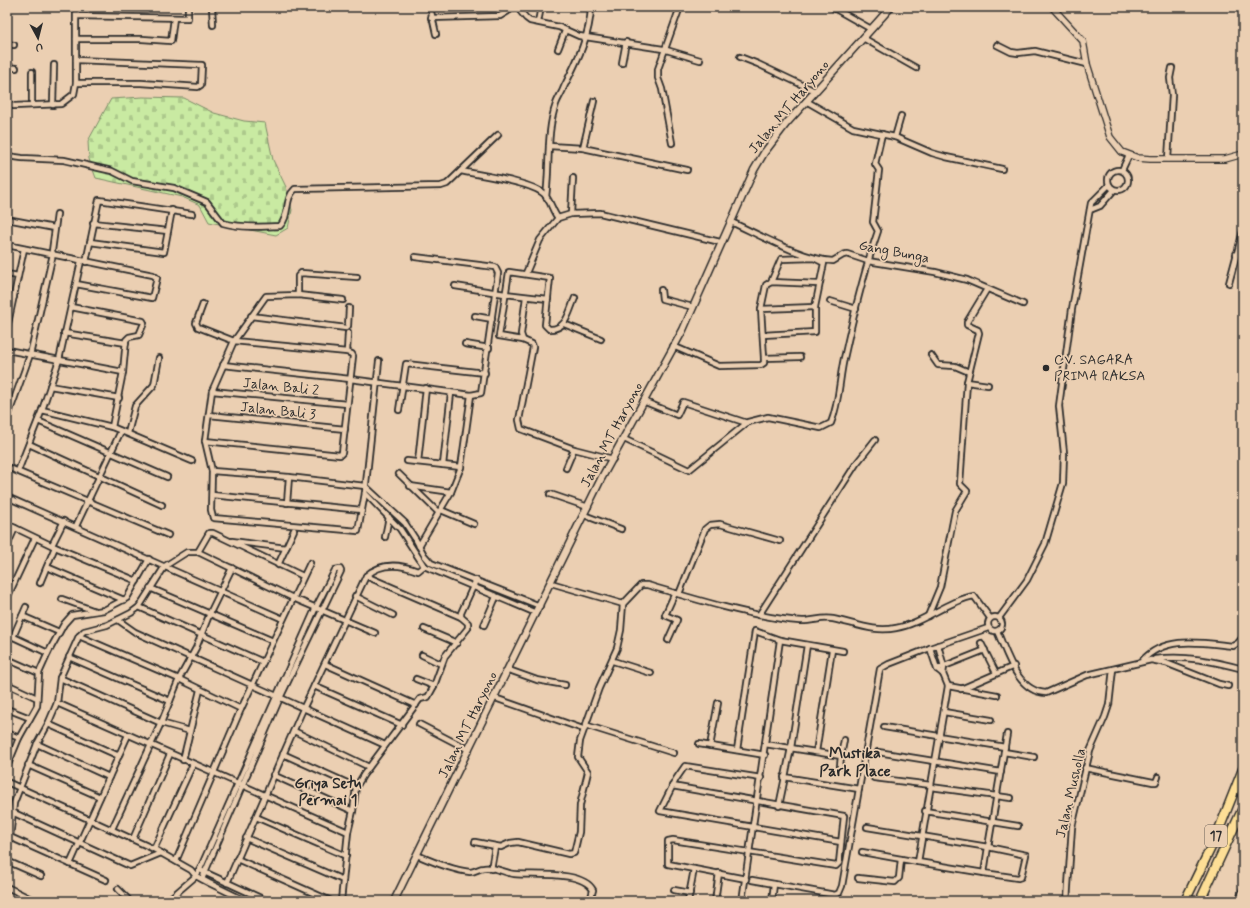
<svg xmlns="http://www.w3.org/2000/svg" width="1250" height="908" font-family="Mynerve,sans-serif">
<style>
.cemetery{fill:url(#cemetery-stones);stroke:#7a8a66}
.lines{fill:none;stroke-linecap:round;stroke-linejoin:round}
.minor-casing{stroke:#2b2b2b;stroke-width:8}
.tertiary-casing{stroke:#2b2b2b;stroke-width:8}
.secondary-casing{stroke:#2b2b2b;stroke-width:9}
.motorway-casing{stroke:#2b2b2b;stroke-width:11}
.minor{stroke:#ebcfb2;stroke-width:4.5}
.tertiary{stroke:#ebcfb2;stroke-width:5.5}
.secondary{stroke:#ebcfb2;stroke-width:6}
.motorway{stroke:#fdde96;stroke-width:8}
.poi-dot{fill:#2b2b2b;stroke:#ebcfb2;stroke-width:1.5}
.labels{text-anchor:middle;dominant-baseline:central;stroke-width:3.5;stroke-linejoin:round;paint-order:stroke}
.shield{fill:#ebcfb2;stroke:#655c54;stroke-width:1}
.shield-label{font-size:13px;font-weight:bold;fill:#2b2b2b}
.street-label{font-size:14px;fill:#2b2b2b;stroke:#ebcfb2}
.poi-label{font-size:14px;fill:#2b2b2b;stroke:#ebcfb2;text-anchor:start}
.neighbourhood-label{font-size:15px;font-weight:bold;fill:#2b2b2b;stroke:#ebcfb2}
.quarter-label{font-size:16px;font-weight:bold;fill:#2b2b2b;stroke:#ebcfb2}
</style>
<defs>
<pattern id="cemetery-stones" width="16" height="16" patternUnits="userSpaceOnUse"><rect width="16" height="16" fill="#c9eaa2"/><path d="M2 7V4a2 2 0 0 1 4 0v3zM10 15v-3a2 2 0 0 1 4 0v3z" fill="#adc98c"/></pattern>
</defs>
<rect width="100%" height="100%" fill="#ebcfb2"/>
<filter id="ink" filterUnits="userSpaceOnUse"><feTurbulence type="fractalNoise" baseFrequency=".025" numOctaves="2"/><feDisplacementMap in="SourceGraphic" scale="8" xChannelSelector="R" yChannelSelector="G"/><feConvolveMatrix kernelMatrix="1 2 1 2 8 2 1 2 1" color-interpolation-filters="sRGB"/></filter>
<g filter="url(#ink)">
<path class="cemetery" d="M143 97 184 98 214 113 244 121 265 123 273 160 286 187 292 210 288 228 276 235 209 222 200 205 182 197 96 178 89 159 88 141 111 99Z"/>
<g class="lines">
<g class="minor-casing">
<g id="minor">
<path d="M212 7 213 25"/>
<path d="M430 7 436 34"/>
<path d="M517 7 526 18 530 21 559 27 579 36 663 49 700 60"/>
<path d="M832 7 871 29"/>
<path d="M77 16 188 18V7"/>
<path d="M431 18 500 16 515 7"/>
<path d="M538 22 541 7"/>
<path d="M863 38 916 68"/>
<path d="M76 39H142L171 41 174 18"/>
<path d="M7 44 14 45"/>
<path d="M997 45 1011 52 1018 53 1035 51 1087 64"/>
<path d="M558 49 565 31"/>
<path d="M740 57 758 64 815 91"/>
<path d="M622 63 626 42"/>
<path d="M7 67 16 68"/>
<path d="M32 72V105"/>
<path d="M76 83H141L198 87 201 85 202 65 76 60"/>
<path d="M7 84 8 67"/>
<path d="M7 101 10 105 14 106 61 104 74 94 76 83V7"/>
<path d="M806 101 853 128 895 137 932 153 946 157 1002 169"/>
<path d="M53 105 54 65"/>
<path d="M895 137 901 116"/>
<path d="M672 143 662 89 658 78V69L680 7"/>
<path d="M549 146 583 148 687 170"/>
<path d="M583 148 594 101"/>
<path d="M7 156 22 158 64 160 112 171 132 181 174 188 207 202 223 223C240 228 262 227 280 226 290 216 284 199 295 189L441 186 447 184 498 135"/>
<path d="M1168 159 1172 95 1170 78 1172 68"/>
<circle cx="1118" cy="180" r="10"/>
<path d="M1122 170 1129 155"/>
<path d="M461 171C479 175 532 182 544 194 551 201 552 211 558 218"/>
<path d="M546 197C550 167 546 132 556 104 558 98 562 93 564 87 577 61 590 36 591 7"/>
<path d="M1090 210 1100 206 1114 190"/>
<path d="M571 214 573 178"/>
<path d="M7 219 54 228"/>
<path d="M731 222C758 234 804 260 833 261L843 255 847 254 868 261 935 272 967 280 1023 304"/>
<path d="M93 223 168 231"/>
<path d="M90 242 164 252 172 210"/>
<path d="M7 245 153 275 157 278 152 298 76 284"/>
<path d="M1236 254 1243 256"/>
<path d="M86 262 99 200 192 214"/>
<path d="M526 273 540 240 558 218 571 214 600 213 720 242"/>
<path d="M7 274 18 276"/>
<path d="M1229 283 1243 231"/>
<path d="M455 286 505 294 548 299"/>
<path d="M661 290 662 299 693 307"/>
<path d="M298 295V276L301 273 357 277"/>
<path d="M7 296 14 297"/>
<path d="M526 297 521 334 523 340 532 344 533 347 519 420 521 429 574 449 613 459"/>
<path d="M343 300 298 295 266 296 234 341 212 391 205 441 212 471 211 510 213 518 358 531 365 493 379 361"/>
<path d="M830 301 856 309"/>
<path d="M203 304 196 323 198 327 234 341 347 352 352 354 353 356 342 453 340 455 205 441"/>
<path d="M71 307 143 321 144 323 139 335 129 337 126 340 123 372 112 427"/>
<path d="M761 309 815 307"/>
<path d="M251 316 346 328 348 326 349 308"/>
<path d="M475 316 492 319"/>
<path d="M564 324 601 339"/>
<path d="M7 328 24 249"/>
<path d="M64 333 126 343"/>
<path d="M763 335 815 332V307L824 263 814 258 781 259 771 282"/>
<path d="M523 340 499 336 509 272 550 278 545 325 549 329C567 330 569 311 575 298"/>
<path d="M465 344 489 348"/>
<path d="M673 346 719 366 761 365 764 363V358L761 309 766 285 771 282 819 284"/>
<path d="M7 350 123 372"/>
<path d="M347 352 348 333"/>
<path d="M931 355 938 365 955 366 969 372"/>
<path d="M764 358 800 357"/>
<path d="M223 365 350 379 471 395 481 393 498 273 495 267 415 257"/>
<path d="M967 382 988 385"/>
<path d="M50 386 119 398"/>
<path d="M212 391 347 404"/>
<path d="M643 401 677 415 683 402 747 423"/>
<path d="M42 410 112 427 192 461"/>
<path d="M399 410 406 364 485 373"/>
<path d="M209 415 345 429"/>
<path d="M7 419 30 355 53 254 52 251 57 214"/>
<path d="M38 421 167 477"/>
<path d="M128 433 135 406 154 385 159 358"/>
<path d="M624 439 689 470 748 422 768 417 821 428 831 423C840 401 839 377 845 354 854 313 864 271 878 231L873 222 879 170 875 164 882 134"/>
<path d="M29 444 162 505"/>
<path d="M407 461 461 467"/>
<path d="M418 462 426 388"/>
<path d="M443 465 451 393"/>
<path d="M7 467 168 535"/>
<path d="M566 468 574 449"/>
<path d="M18 471 42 410 59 360 81 261"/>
<path d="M212 471 289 477 365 486 405 523 416 540 424 555 431 563 540 606"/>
<path d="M399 474 439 513"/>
<path d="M410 486 451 492"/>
<path d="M365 493 400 529 424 566 536 613"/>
<path d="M550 494 588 507"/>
<path d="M212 495 362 510"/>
<path d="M7 497 283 619"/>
<path d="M287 503 289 477"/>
<path d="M441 510 474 524"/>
<path d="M584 515 621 529"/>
<path d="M7 524 55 547 137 581"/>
<path d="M76 526 121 431"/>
<path d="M385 537 389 517"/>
<path d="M232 541 286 548"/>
<path d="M52 545 64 521"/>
<path d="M7 546 15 528"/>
<path d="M419 546 451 492 461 467 471 395"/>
<path d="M198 552 209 533H213L303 576"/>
<path d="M278 565 294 530"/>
<path d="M47 567 124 600"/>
<path d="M366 576 461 617"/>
<path d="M40 583 55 547"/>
<path d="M551 583 623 604"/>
<path d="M150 588 273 641"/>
<path d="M679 594 705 529 710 525 720 524 780 541"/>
<path d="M355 596 393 615"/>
<path d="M7 598 35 538"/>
<path d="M62 599 95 611"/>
<path d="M139 607 263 662"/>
<path d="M759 615 856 464 875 440"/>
<path d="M22 616 59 632"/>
<path d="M928 616 940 587 955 511 967 491 960 484 967 382 979 333 978 330 967 325V322L987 289"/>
<circle cx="995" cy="624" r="7"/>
<path d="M999 618 1027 580 1045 544 1063 483 1064 453 1059 406 1072 309 1091 203 1109 185"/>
<path d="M118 620 135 632 385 745"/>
<path d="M484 625 496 597"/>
<path d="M424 629 457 643"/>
<path d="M997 631C1007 653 1017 692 1046 693L1087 675 1151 660 1166 663 1219 684 1228 686"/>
<path d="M7 634 48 653 64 624 72 615 104 610 127 598 149 559"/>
<path d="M79 636 179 679 241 709"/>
<path d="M13 637 26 607"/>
<path d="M668 640 677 620 665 615 675 593"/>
<path d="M981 643 996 673"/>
<path d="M938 645 944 667 943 674"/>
<path d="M422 655 441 664"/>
<path d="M69 657 170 701"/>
<path d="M7 659 39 673"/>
<path d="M1155 659C1185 655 1213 661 1243 669"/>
<path d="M613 661 651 673"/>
<path d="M1142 661C1165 635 1202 643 1233 646L1238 643 1243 637"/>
<path d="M325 664 416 705"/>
<path d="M937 669 985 650"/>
<path d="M509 670 537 680 565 685"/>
<path d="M60 678 161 723 190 731"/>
<path d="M416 679 434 686"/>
<path d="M7 684 37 698"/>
<path d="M314 686 402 725"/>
<path d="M948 686 997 695"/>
<path d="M961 689 1014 666"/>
<path d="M495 698 583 729"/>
<path d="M57 703 348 832"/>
<path d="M7 709 30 718"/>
<path d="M944 712 991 720"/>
<path d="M48 724 119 756"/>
<path d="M419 724 469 750"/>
<path d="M585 725 674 753"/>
<path d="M884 727 1005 747"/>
<path d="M294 731 369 767"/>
<path d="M7 733 19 738"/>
<path d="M37 744 109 777"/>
<path d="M699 744 765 755"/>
<path d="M765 744 841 756 840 766"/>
<path d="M710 746 718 703"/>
<path d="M737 750 755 631 780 640 843 651"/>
<path d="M816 752 832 650"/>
<path d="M878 752 1001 772"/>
<path d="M1004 752 1034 757"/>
<path d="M283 754 356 787"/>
<path d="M841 756 844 740"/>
<path d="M183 760 200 690"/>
<path d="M28 765 100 797"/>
<path d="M7 767 19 738 37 706 39 673 48 653"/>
<path d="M1085 768 1153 782H1156L1158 777"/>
<path d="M273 775 353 811"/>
<path d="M784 777 859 789"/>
<path d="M761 778 685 766 676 779 660 811 841 842"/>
<path d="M874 778 931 785 948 686 943 674 937 669 930 648"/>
<path d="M7 782 154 849 191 870 196 876 209 883 246 901"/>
<path d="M672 786 844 816 839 863 836 866 673 840 668 841V864L746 879"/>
<path d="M931 787 1011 798"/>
<path d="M779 806 791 748 807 645"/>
<path d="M925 811 1018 826"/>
<path d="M12 812 130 866 161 853"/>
<path d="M256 817 346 856"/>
<path d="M867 827 988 847 1007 734"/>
<path d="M112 829 161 723 179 679 196 648 210 613 232 568"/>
<path d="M10 837 106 880"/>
<path d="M246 838 343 880"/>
<path d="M133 839 170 754"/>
<path d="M475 842 501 847 510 843 518 842 569 854 574 853 579 832 580 805 588 772 578 757 580 741 599 688 617 648 621 630 623 604 641 585H647C692 598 736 612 782 619 789 620 797 621 803 621 813 621 823 617 833 619 854 623 874 633 896 628 924 623 947 601 974 596L990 618"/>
<path d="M7 845 10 837 14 803 37 744 48 724 57 703 60 678 79 636 84 631 107 625 131 613 139 607 165 566 187 552H198L293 598 375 633"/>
<path d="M988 847 1026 855 1021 877 1018 878 984 873Z"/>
<path d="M154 849 193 764"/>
<path d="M862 852 918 862 931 785"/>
<path d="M417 855C433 862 452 870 470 872 475 872 479 868 484 868 493 866 505 873 514 874 534 876 582 870 593 890L590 901"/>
<path d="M237 859 331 901"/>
<path d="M7 861 41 876"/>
<path d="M176 861 241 709 310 563"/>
<path d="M918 862 984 873"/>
<path d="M70 864 128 735"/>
<path d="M491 869 495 847"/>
<path d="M202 871 267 901"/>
<path d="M858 878 895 882 899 878 901 859"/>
<path d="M752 880 835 895 839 893 842 886 880 669 889 664 930 648 988 628"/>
<path d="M227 883 303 709 366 576C381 562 400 564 418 571L424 566"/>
<path d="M7 887 35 901"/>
<path d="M118 889 130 901"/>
<path d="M674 890 690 893"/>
<path d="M167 901 196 876 200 869 316 607 335 570 340 569 341 571 280 698 202 879"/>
<path d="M341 901 348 832 353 811 356 787 364 774 420 699 428 697 434 686 445 656 468 628V623L461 617V613L476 580"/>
<path d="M688 901 694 869"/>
<path d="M715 901 719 873"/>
<path d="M742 901 780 640"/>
<path d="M772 901 774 884"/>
<path d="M1067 901 1072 827 1090 751 1105 717 1109 705 1113 669"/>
<path d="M1239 901 1243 888"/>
</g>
</g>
<g class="tertiary-casing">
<path id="tertiary" d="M1052 7 1083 41 1087 64 1110 137 1122 152 1138 158 1150 159H1225L1243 154"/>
</g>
<g class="secondary-casing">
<path id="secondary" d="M394 901 601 479 683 330 754 170 764 153 786 124 891 7"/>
</g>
<g class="motorway-casing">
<g id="motorway">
<path d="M1185 901 1216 837 1243 769"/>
<path d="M1200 901 1243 808"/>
</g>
</g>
<use href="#minor" class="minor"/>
<use href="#tertiary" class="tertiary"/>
<use href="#secondary" class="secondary"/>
<use href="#motorway" class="motorway"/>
</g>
</g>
<circle class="poi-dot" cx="1046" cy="368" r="4"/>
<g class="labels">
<rect class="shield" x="1205" y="825" width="22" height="22" rx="3"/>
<g class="shield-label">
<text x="1216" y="836">17</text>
</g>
<g class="street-label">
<text transform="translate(789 107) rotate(-50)">Jalan MT Haryono</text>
<text transform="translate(894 252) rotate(11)">Gang Bunga</text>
<text transform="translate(281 387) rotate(6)">Jalan Bali 2</text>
<text transform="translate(278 411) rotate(6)">Jalan Bali 3</text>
<text transform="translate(612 435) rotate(-62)">Jalan MT Haryono</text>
<text transform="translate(468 725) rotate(-64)">Jalan MT Haryono</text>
<text transform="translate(1071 793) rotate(-77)">Jalan Musholla</text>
</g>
<g class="poi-label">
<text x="1054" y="360">CV. SAGARA<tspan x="1054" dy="16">PRIMA RAKSA</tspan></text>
</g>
<g class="neighbourhood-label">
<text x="328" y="784">Griya Setu<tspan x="328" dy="17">Permai 1</tspan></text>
</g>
<g class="quarter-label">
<text x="855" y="753">Mustika<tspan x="855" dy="18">Park Place</tspan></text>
</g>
</g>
<rect width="1250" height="908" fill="none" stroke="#ebcfb2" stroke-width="24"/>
<rect x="12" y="12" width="1226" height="884" fill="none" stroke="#2b2b2b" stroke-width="1.5" filter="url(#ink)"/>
<g transform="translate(38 38) rotate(173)" stroke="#ebcfb2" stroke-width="3" paint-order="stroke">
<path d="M0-3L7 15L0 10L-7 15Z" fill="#2b2b2b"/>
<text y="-6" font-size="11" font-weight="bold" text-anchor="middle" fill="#2b2b2b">U</text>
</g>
</svg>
